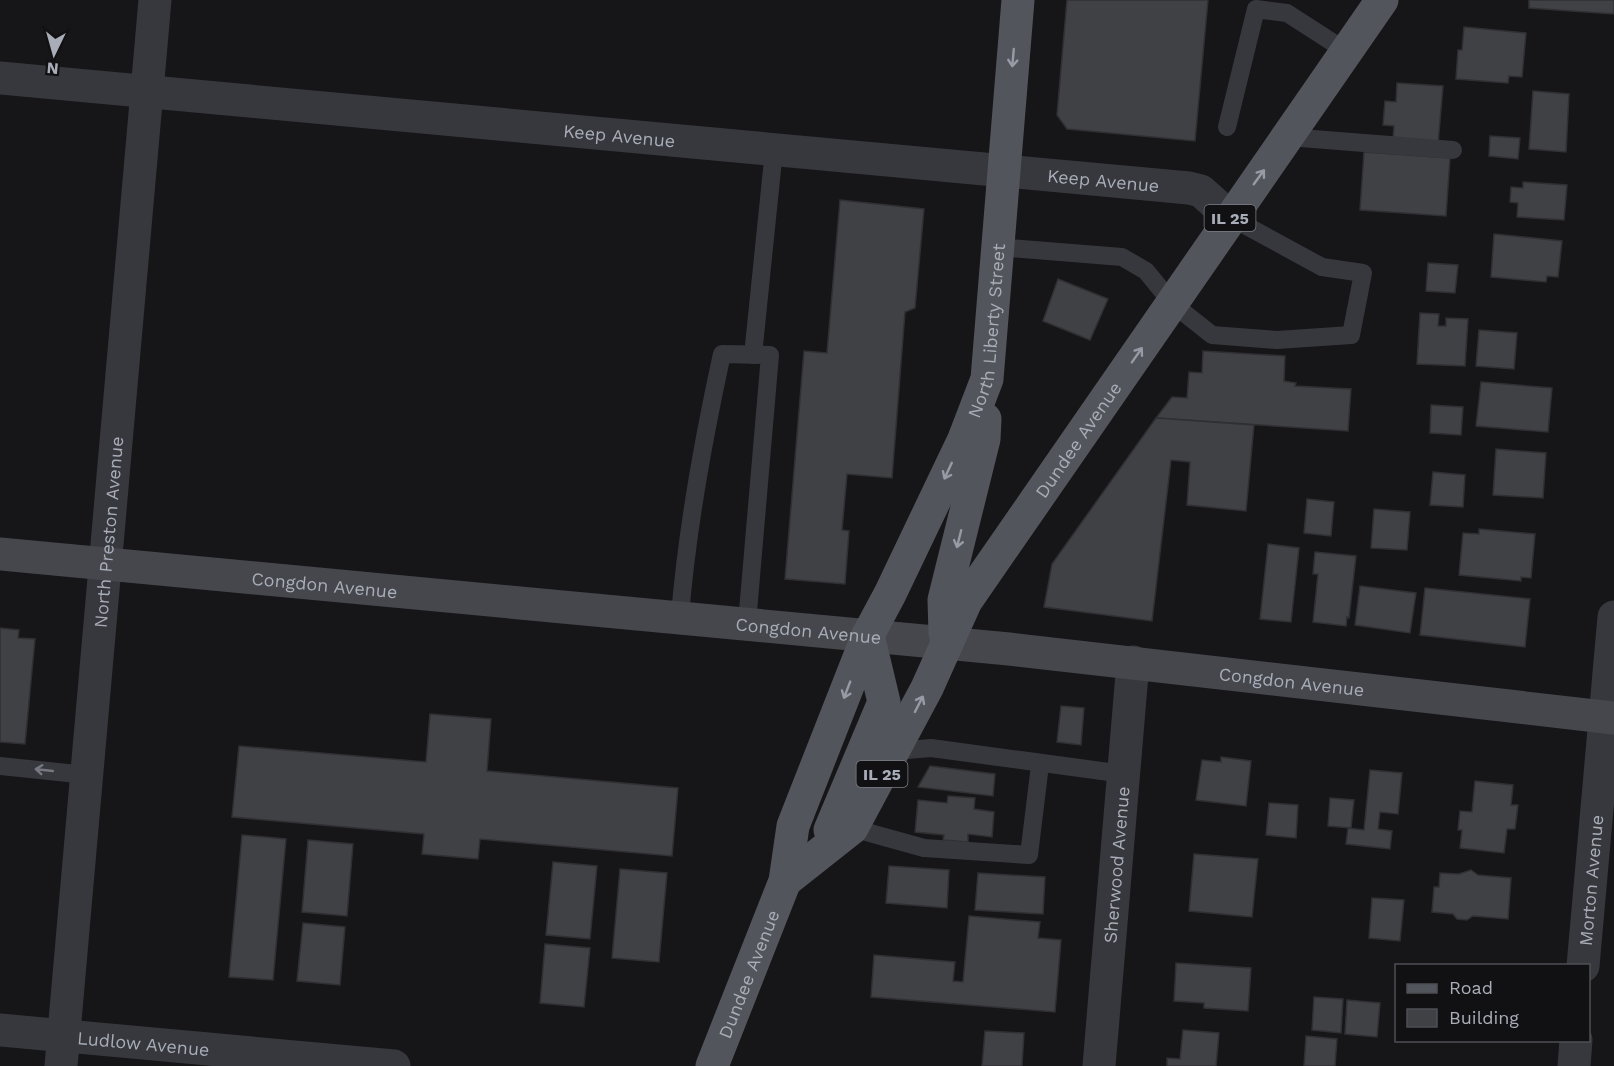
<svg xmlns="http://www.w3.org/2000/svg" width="1614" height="1066" font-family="'Work Sans',sans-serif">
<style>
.building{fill:#404145;stroke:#303034;stroke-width:1.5}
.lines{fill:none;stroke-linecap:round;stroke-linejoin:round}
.lane{stroke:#37383d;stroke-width:18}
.street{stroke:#37383d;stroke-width:33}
.secondary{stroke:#45474d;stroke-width:33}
.primary{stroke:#53555c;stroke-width:33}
.oneway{stroke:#979ba6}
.oneway2{stroke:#757881}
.labels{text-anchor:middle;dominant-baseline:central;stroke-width:6;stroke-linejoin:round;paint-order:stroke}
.shield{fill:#111113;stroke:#7b7e86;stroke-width:1.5}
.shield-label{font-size:16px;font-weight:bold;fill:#a8adb8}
.street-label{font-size:18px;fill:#a8adb8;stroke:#111113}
</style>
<rect width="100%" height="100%" fill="#161618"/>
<g class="building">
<path d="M1067 0H1208L1195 141 1067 129 1057 115Z"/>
<path d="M1529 0H1614V14L1529 8Z"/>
<path d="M1464 27 1526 33 1522 77 1509 76 1508 83 1456 79 1458 50H1462Z"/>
<path d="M1397 83 1443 86 1438 144 1393 140 1394 126 1383 125 1385 101 1396 102Z"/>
<path d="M1533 91 1569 94 1566 152 1529 149Z"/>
<path d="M1490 136 1520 138 1518 159 1489 156Z"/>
<path d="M1364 152 1450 158 1446 216 1360 210Z"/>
<path d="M1523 182 1567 185 1564 220 1517 217 1518 203 1510 202 1511 187 1523 188Z"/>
<path d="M840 200 924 209 915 308 905 312 892 478 847 474 842 530 849 531 845 584 785 579 804 351 827 353Z"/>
<path d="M1494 234 1562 241 1558 277 1547 276 1546 282 1491 277Z"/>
<path d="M1428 263 1458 265 1455 293 1426 291Z"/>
<path d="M1058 279 1108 299 1090 340 1043 321Z"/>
<path d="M1420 313 1439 314 1438 326H1446V318L1468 319 1465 366 1417 364Z"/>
<path d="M1479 330 1517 333 1514 369 1476 366Z"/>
<path d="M1203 351 1285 356 1284 381 1296 383 1295 386 1351 389 1348 431 1156 418 1172 397 1187 398 1189 372 1202 373Z"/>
<path d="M1481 382 1552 388 1548 432 1476 426Z"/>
<path d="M1431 405 1463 407 1461 435 1430 433Z"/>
<path d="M1156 418 1254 425 1246 511 1187 505 1190 462 1171 460 1152 621 1044 607 1052 564Z"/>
<path d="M1496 449 1546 453 1543 498 1493 495Z"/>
<path d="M1433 472 1465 475 1463 507 1430 505Z"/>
<path d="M1307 499 1334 502 1331 536 1304 533Z"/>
<path d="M1374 509 1410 512 1407 550 1371 548Z"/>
<path d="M1479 529 1535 534 1531 578 1521 577V581L1459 575 1463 533 1479 534Z"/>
<path d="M1268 544 1299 548 1291 622 1260 619Z"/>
<path d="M1315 552 1356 556 1349 618 1347 617 1346 626 1313 622 1318 574H1313Z"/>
<path d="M1360 586 1416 593 1410 633 1355 625Z"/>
<path d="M1425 588 1530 599 1525 647 1420 635Z"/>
<path d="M0 628 19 630 18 638 35 639 25 744 0 742Z"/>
<path d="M1061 706 1084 708 1081 745 1057 742Z"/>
<path d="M430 714 491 719 487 771 678 788 672 856 480 839 478 859 422 854 424 834 232 817 239 746 426 762Z"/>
<path d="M1221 757 1251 761 1246 806 1196 800 1202 760 1221 762Z"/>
<path d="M930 766 995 774 993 796 918 787Z"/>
<path d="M1370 770 1402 773 1398 814 1380 812 1378 829 1392 831 1390 849 1346 844 1348 828 1364 830Z"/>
<path d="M1475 781 1513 785 1511 805H1518L1515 829H1507L1504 853 1460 848 1462 830H1458L1460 811 1472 812Z"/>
<path d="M948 796 975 798 974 809 994 812 992 837 968 834V842L943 840 944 835 915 832 918 800 947 803Z"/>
<path d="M1330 798 1354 800 1351 828 1328 826Z"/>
<path d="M1269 803 1298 805 1296 838 1266 835Z"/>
<path d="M242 835 286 839 273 980 229 977Z"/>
<path d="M308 840 353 844 347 916 302 912Z"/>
<path d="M1194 854 1258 859 1252 917 1189 911Z"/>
<path d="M553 862 597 866 590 939 546 935Z"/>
<path d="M889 866 949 870 947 908 886 903Z"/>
<path d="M620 869 667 873 659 962 612 958Z"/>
<path d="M1471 870 1478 875 1511 878 1508 919 1473 916 1467 920 1457 919 1453 914 1432 912 1434 887H1439L1440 873 1459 874Z"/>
<path d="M978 873 1045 877 1043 914 975 910Z"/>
<path d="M1372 898 1404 900 1400 941 1369 938Z"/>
<path d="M969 916 1040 922 1038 938 1061 940 1055 1012 871 997 874 955 955 962 953 981 963 982Z"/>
<path d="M303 923 345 927 340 985 297 981Z"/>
<path d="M545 944 590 948 584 1007 540 1003Z"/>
<path d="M1176 963 1251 968 1248 1011 1204 1008V1003L1174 1001Z"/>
<path d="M1314 997 1343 999 1341 1033 1312 1030Z"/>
<path d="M1347 1000 1380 1003 1377 1037 1345 1034Z"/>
<path d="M1183 1030 1219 1033 1216 1066H1167V1058L1180 1059Z"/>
<path d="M985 1031 1024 1033 1022 1066H982Z"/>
<path d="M1306 1036 1337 1039 1335 1066H1304Z"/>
</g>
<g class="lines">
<g class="lane">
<path d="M1227 127 1256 9 1287 13 1346 51"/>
<path d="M1288 137 1453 150"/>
<path d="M997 247 1122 257 1146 271 1173 304 1212 335 1277 340 1351 335 1363 273 1322 267 1230 217"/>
<path d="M753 355 774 150"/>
<path d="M680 616C687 528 703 441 722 354L770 355 747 623"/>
<path d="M895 751 931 748 1124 774"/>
<path d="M0 766 87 775"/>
<path d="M852 828 924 848 1029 855 1040 765"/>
</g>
<g class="street">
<path id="s1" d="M0 78 1189 188 1201 191 1230 217"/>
<path id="s2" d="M1583 966 1614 617"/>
<path id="s3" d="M0 1030 394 1066"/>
<path id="s4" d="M61 1066 155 0"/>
<path id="s5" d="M1099 1066 1133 662"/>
<path d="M1574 1066 1576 1040"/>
</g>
<path class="secondary" id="s6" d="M0 554 1009 649 1614 718"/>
<g class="primary">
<path d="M945 633 944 600 984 439 985 419"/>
<path d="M830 830 884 702 868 635"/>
<path id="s7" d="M785 881 852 828 927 688 966 601 1382 0"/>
<path id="s8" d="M712 1066 785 881 793 826 868 635 890 594 964 439 987 379 1018 0"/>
</g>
</g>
<defs><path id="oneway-shaft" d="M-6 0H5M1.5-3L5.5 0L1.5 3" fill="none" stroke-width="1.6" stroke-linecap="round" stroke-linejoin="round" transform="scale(1.5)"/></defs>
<g class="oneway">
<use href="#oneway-shaft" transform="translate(1013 58) rotate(95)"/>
<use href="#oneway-shaft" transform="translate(1259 177) rotate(-54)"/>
<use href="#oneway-shaft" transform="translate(1137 355) rotate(-55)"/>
<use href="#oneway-shaft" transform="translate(948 471) rotate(115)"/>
<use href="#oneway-shaft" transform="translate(959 539) rotate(104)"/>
<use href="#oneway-shaft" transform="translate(847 690) rotate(111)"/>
<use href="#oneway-shaft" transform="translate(919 704) rotate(-63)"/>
</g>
<use class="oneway2" href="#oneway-shaft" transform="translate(44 770) rotate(-174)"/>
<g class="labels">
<g class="shield">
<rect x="1204.5" y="205" width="51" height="26" rx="4.5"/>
<rect x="856.5" y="761" width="51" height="26" rx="4.5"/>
</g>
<g class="shield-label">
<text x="1230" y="218">IL 25</text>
<text x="882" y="774">IL 25</text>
</g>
<g class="street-label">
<text stroke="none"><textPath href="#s1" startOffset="622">Keep Avenue</textPath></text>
<text stroke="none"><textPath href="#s1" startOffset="1108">Keep Avenue</textPath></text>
<text stroke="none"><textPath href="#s8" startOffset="790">North Liberty Street</textPath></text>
<text stroke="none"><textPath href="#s7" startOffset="536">Dundee Avenue</textPath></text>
<text stroke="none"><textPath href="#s4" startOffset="536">North Preston Avenue</textPath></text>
<text stroke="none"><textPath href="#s6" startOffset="326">Congdon Avenue</textPath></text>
<text stroke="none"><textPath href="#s6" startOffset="812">Congdon Avenue</textPath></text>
<text stroke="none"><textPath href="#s6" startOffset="1298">Congdon Avenue</textPath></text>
<text stroke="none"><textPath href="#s5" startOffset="202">Sherwood Avenue</textPath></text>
<text stroke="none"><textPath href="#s2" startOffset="86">Morton Avenue</textPath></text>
<text stroke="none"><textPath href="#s8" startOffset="99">Dundee Avenue</textPath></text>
<text stroke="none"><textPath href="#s3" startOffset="144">Ludlow Avenue</textPath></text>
</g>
</g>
<rect x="1395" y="964" width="195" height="78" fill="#111113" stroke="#4d4f55" stroke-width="1.5"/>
<rect x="1407" y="984" width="30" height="9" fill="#53555c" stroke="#4d4f55" stroke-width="1.5"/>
<text x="1449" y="994" font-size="18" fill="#a8adb8">Road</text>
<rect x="1407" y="1009" width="30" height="18" fill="#404145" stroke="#4d4f55" stroke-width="1.5"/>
<text x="1449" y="1024" font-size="18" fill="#a8adb8">Building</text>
<g transform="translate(54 54) rotate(185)" stroke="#111113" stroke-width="4.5" paint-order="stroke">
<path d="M0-4.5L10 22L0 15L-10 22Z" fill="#a8adb8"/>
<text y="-9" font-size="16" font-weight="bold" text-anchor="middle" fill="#a8adb8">N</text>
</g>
</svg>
